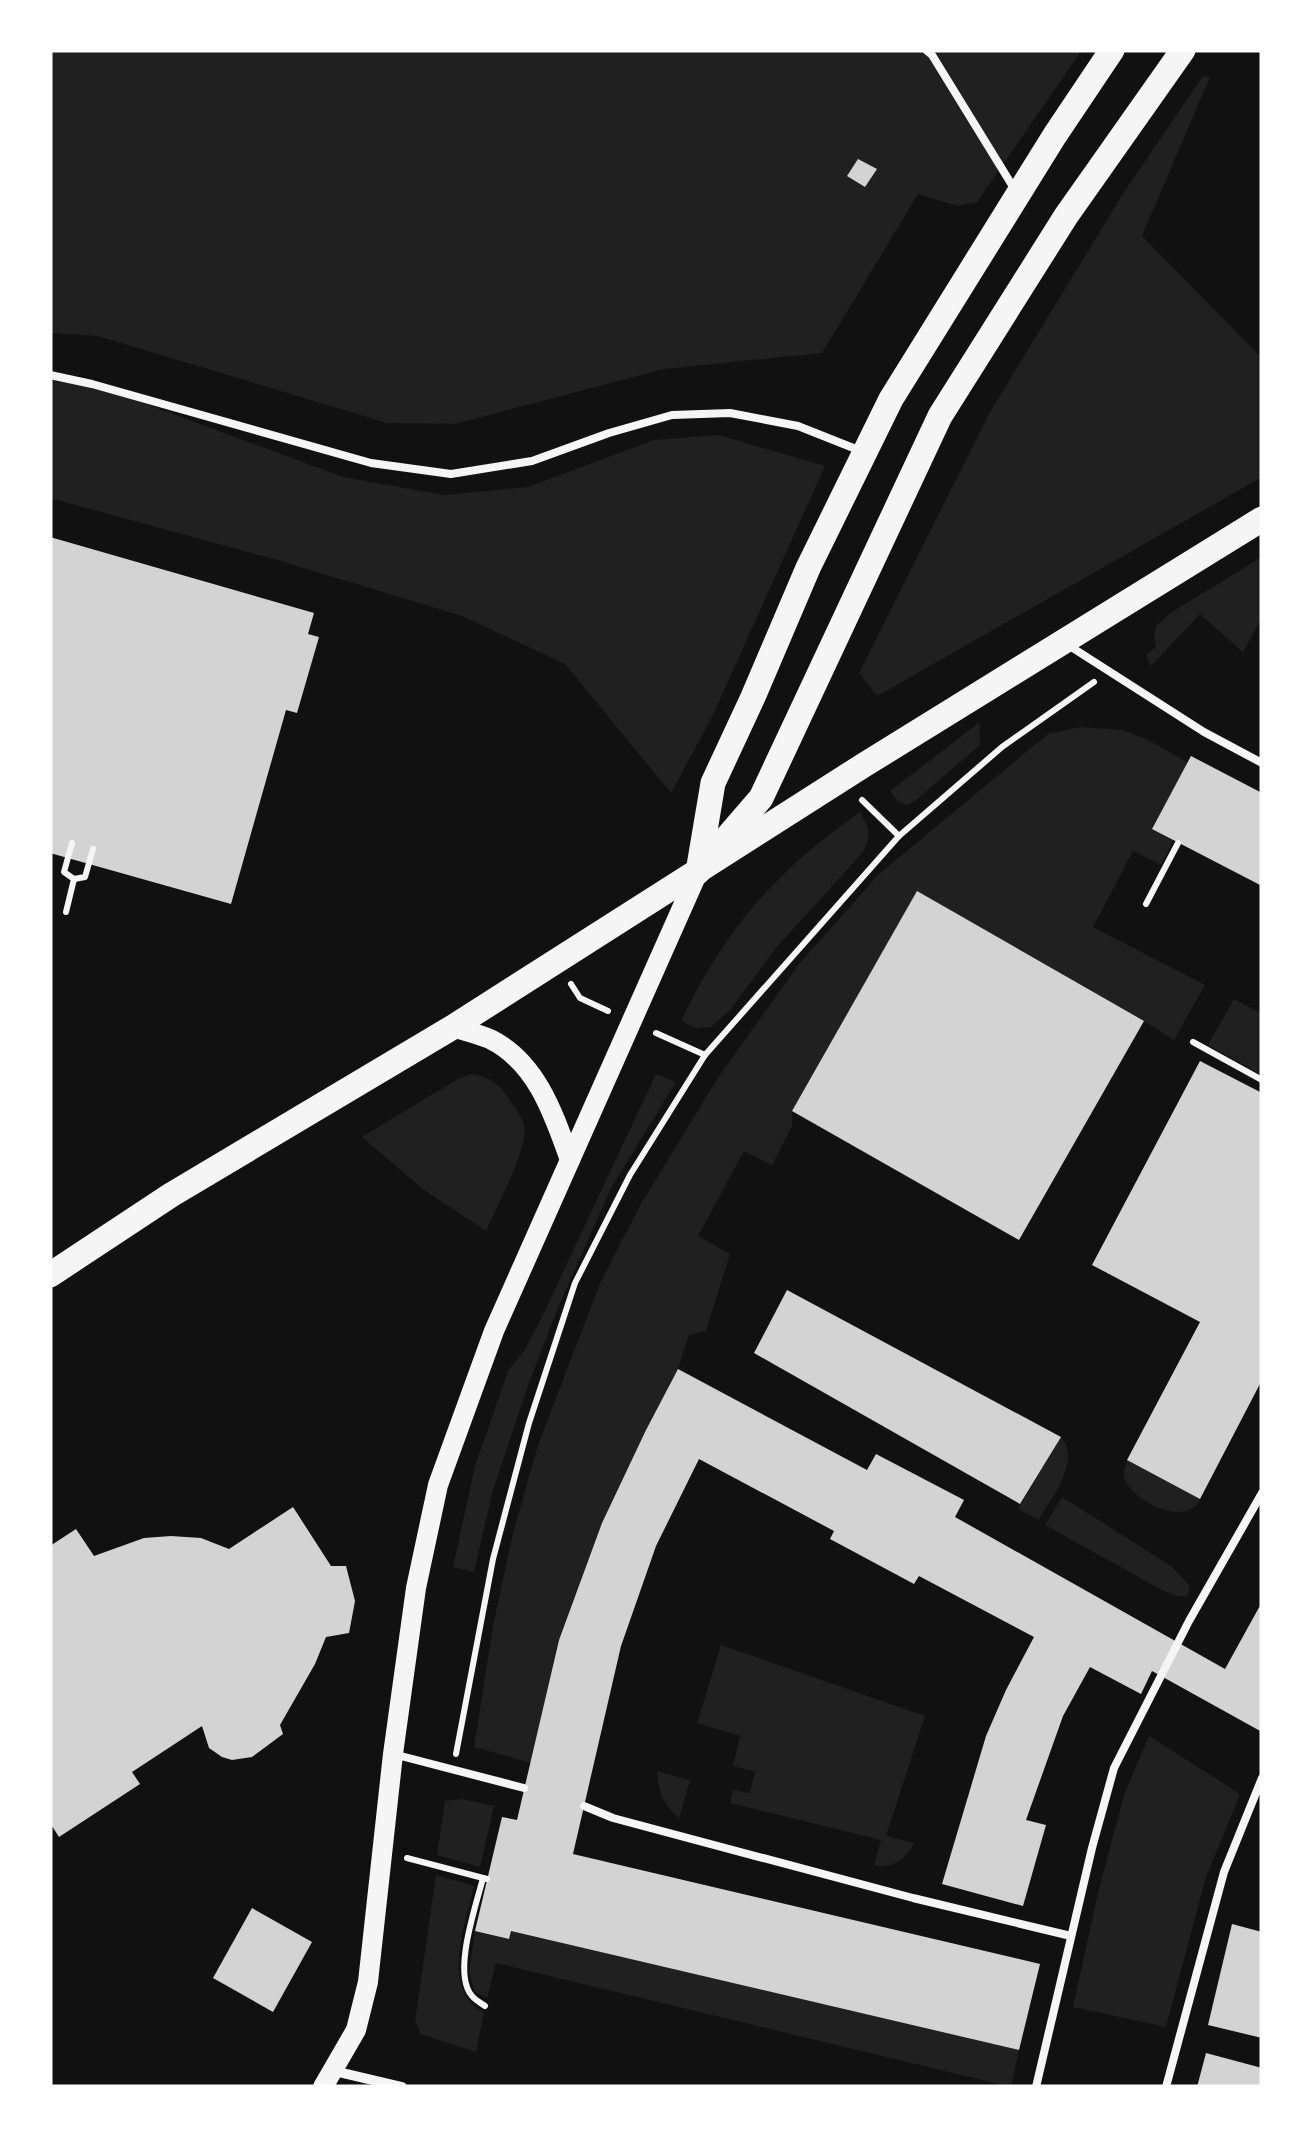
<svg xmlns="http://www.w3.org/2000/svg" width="1312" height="2137" font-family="'PT Sans',sans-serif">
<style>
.green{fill:#202020}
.building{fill:#d3d3d3}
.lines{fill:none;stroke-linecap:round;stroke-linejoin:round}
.path{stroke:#f5f5f5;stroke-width:6}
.service{stroke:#f5f5f5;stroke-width:8}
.minor{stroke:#f5f5f5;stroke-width:10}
.secondary{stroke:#f5f5f5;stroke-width:20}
.primary{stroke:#f5f5f5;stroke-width:25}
</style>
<rect width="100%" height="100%" fill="#111"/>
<g class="green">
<path d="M50 50H1082L977 202 958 206 918 194 822 353 664 369 455 424 387 423 98 336 50 333Z"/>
<path d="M1203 76 1210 77 1142 236 1262 358V477L877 696 859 673 990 412 1124 192Z"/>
<path d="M50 375 92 384 343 477 444 495 528 487 654 440 719 435 825 466 712 717 671 793 565 664 462 616 277 560 50 498Z"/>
<path d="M1262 557V617L1243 652 1200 614 1151 666 1146 655 1156 647 1154 638 1156 626 1172 612Z"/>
<path d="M979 723 980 745 916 800 907 805 898 801 890 791Z"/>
<path d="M1080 727 1123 730 1150 741 1188 763 1152 828 1173 841 1161 865 1133 851 1093 927 1205 985 1174 1040 1144 1021 917 892 792 1111V1126L772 1165 744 1151 698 1236 730 1254 706 1331 689 1335 678 1369 646 1430 602 1523 558 1641 531 1763 474 1747 493 1626 513 1533 538 1445 601 1281 641 1204 719 1076 799 964 879 874 1048 734Z"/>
<path d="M860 812C869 827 872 835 863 852L775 949 731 1009 711 1027 696 1028 681 1021C726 928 776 871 860 812Z"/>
<path d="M1234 999 1262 1014V1075L1208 1045Z"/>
<path d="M471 1074C490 1077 498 1083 509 1099 515 1108 523 1116 524 1127 528 1149 496 1208 486 1231L424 1190 362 1137 456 1080Z"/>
<path d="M656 1074 676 1082 611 1188 558 1308 530 1380 493 1490 474 1572 453 1567 475 1466 508 1371 524 1351 541 1319Z"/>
<path d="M1061 1437C1082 1462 1051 1497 1039 1520L1018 1509Z"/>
<path d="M1127 1460 1200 1499C1185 1530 1127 1498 1124 1476 1123 1471 1126 1465 1127 1460Z"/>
<path d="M1062 1497 1171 1566 1190 1586 1187 1596H1177L1162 1590 1045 1525Z"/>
<path d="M721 1645 925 1716 886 1836 914 1843C907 1859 891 1870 874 1865L881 1840 730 1803 733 1790 750 1793 755 1772 733 1766 740 1736 697 1723Z"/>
<path d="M1149 1736 1240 1794 1206 1877 1166 2027 1073 2007 1098 1893 1124 1795Z"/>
<path d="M657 1771 690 1780 679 1818C663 1804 658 1792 657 1771Z"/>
<path d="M462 1799 494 1806 480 1867 437 1855 445 1801Z"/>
<path d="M436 1875 474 1886C466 1924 439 1989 484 2012L476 2052 421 2034 415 2021Z"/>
<path d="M475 1931 508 1939 511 1931 1019 2050 1011 2087 496 1963 487 1998 475 1992 469 1972Z"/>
</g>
<g class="building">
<path d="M858 159 877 169 865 187 847 176Z"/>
<path d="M50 537 314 613 308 634 319 637 297 713 286 710 231 904 50 853Z"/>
<path d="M1191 756 1262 793V886L1152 829Z"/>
<path d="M917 891 1144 1021 1019 1240 792 1111Z"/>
<path d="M1200 1061 1262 1093V1380L1200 1499 1127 1460 1200 1322 1092 1265Z"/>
<path d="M787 1290 1061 1437 1020 1504 754 1353Z"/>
<path d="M678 1369 867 1470 876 1454 964 1500 955 1517 1225 1669 1262 1602V1732L1152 1671 1141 1694 1090 1667 1063 1716 1026 1820 1046 1825 1023 1906 942 1884 986 1736 1006 1690 1034 1637 919 1576 914 1584 830 1539 834 1531 699 1459 656 1546 621 1646 573 1854 1040 1964 1019 2050 511 1931 509 1939 475 1931 502 1817 517 1820 559 1640 602 1523 646 1430Z"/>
<path d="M293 1507 331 1566H346L355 1601 349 1633 326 1637 315 1664 280 1725 283 1734 252 1757 232 1760 222 1757 209 1748 202 1726 132 1772 140 1784 59 1837 50 1823V1546L76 1529 94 1556 144 1538 171 1536 201 1538 229 1549Z"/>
<path d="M252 1908 312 1942 273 2012 213 1978Z"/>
<path d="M1232 1924 1262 1932V2038L1208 2025Z"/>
<path d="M1206 2053 1262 2068V2087H1197Z"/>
</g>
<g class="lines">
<g class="path">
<path d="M899 836 1002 747 1094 682"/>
<path d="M74 879 85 877 93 849"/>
<path d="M1146 904 1178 843"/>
<path d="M66 912 74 879 64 872 72 843"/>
<path d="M571 984 580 998 608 1011"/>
<path d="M656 1033 705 1055 899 836 862 800"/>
<path d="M1193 1042 1262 1080"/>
<path d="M456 1754 493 1559 529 1423 575 1283 630 1175 705 1055"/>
<path d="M407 1858 487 1879"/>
<path d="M483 1878C476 1906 452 1973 472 1996 476 2001 481 2003 485 2006"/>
</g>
<g class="service">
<path d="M926 50 932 55 1015 190"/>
<path d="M50 375 92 384 371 463 451 474 532 461 609 433 672 415 730 413 798 426 861 451"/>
<path d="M1068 645 1204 732 1262 763"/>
<path d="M397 1755 524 1788"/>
<path d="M584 1806 613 1818 913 1898 1071 1936"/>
<path d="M1036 2087 1092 1848 1114 1768 1189 1621 1262 1493"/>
<path d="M1166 2087 1224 1872 1262 1778"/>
</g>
<path class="minor" d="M334 2071 402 2087"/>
<g class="secondary">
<path d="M453 1027C465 1031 479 1034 490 1039 537 1062 554 1115 570 1160"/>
<path d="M323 2087 356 2030 368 1982 393 1754 416 1588 438 1485 494 1331 698 872"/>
</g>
<g class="primary">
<path d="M717 849 761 798 940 416 1066 216 1183 50"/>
<path d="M698 872 713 783 753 697 808 568 891 399 1055 135 1112 50"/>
<path d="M50 1275 171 1195 453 1027 864 765 1262 519"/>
</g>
</g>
<rect width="1312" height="2137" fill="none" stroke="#ffffff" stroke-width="105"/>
</svg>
